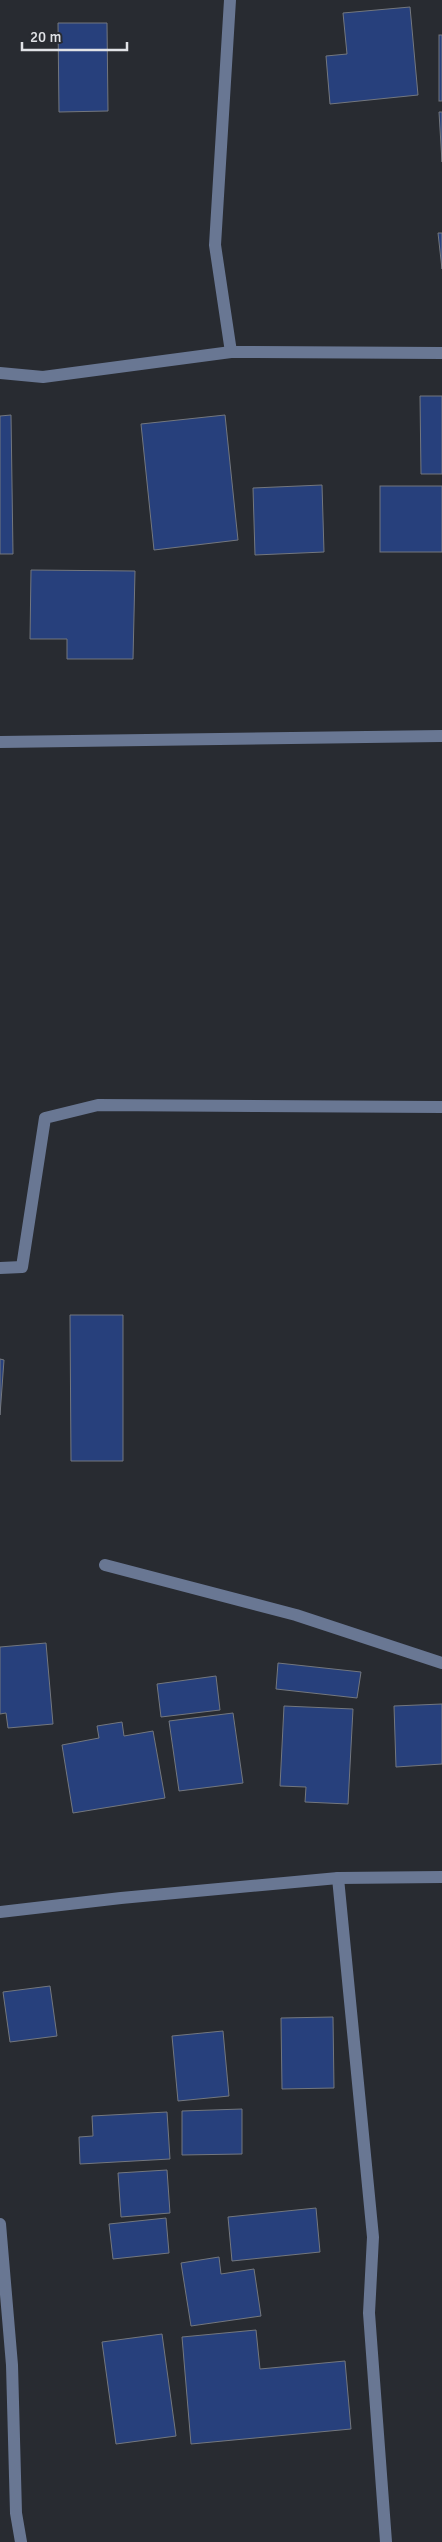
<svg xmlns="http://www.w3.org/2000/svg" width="442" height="2542" font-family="Signika,sans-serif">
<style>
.building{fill:#27407c;stroke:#73777e}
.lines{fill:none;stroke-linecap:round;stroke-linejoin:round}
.minor{stroke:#697793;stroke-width:12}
</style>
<rect width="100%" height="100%" fill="#282b31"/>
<g class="building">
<path d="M410 7 418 95 330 104 326 56 347 54 343 13Z"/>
<path d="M58 23H107L108 111 59 112Z"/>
<rect x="439" y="35" width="3" height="66"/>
<path d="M439 112H442V162Z"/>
<path d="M438 233H442V269Z"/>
<path d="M420 396H442V474H421Z"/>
<path d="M11 415 13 554H0V416Z"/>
<path d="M225 415 238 540 154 550 141 424Z"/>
<path d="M322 485 324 552 255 555 253 488Z"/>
<rect x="380" y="486" width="62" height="66"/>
<path d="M31 570 135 571 133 659H67V639H30Z"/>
<path d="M70 1315H123V1461H71Z"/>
<path d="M0 1359 4 1360 0 1415Z"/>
<path d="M46 1643 53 1724 8 1728 6 1713 0 1714V1647Z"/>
<path d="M278 1663 361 1672 357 1698 276 1689Z"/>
<path d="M216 1676 220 1710 161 1717 157 1684Z"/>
<path d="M442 1704V1764L396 1767 394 1706Z"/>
<path d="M284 1706 353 1709 348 1804 305 1802 306 1787 280 1786Z"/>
<path d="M233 1713 243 1783 179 1791 169 1721Z"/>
<path d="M122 1722 124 1736 153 1731 165 1798 73 1813 62 1745 99 1738 97 1726Z"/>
<path d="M50 1986 57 2036 10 2042 3 1992Z"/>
<path d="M333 2017 334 2088 282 2089 281 2018Z"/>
<path d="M223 2031 229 2096 178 2101 172 2036Z"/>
<path d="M242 2109V2154L182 2155V2111Z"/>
<path d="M167 2112 170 2159 80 2164 79 2137 93 2136 92 2116Z"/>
<path d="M167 2170 170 2213 121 2217 118 2173Z"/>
<path d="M316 2208 320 2252 232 2261 228 2217Z"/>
<path d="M166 2218 169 2253 113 2259 109 2224Z"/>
<path d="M219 2257 221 2274 254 2269 261 2316 191 2326 181 2263Z"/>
<path d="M256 2330 260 2369 345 2361 351 2429 191 2444 182 2337Z"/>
<path d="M162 2334 176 2436 116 2444 102 2342Z"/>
</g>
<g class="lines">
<g class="minor">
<path d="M230 0 215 245 231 352"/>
<path d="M0 373 43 377 231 352 442 353"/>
<path d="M0 742 442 736"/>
<path d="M0 1268 22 1267 45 1118 98 1105 442 1107"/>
<path d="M105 1565 296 1615 442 1663"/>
<path d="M338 1878 373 2237 369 2313 386 2542"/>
<path d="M0 1912 121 1898 338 1878 442 1877"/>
<path d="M0 2224 12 2365 16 2513 21 2542"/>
</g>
</g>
<path d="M22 42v8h105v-8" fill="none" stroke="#e1e3e7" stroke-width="2.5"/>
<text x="30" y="42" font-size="15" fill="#e1e3e7" stroke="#282b31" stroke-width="4" paint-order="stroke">20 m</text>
</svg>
